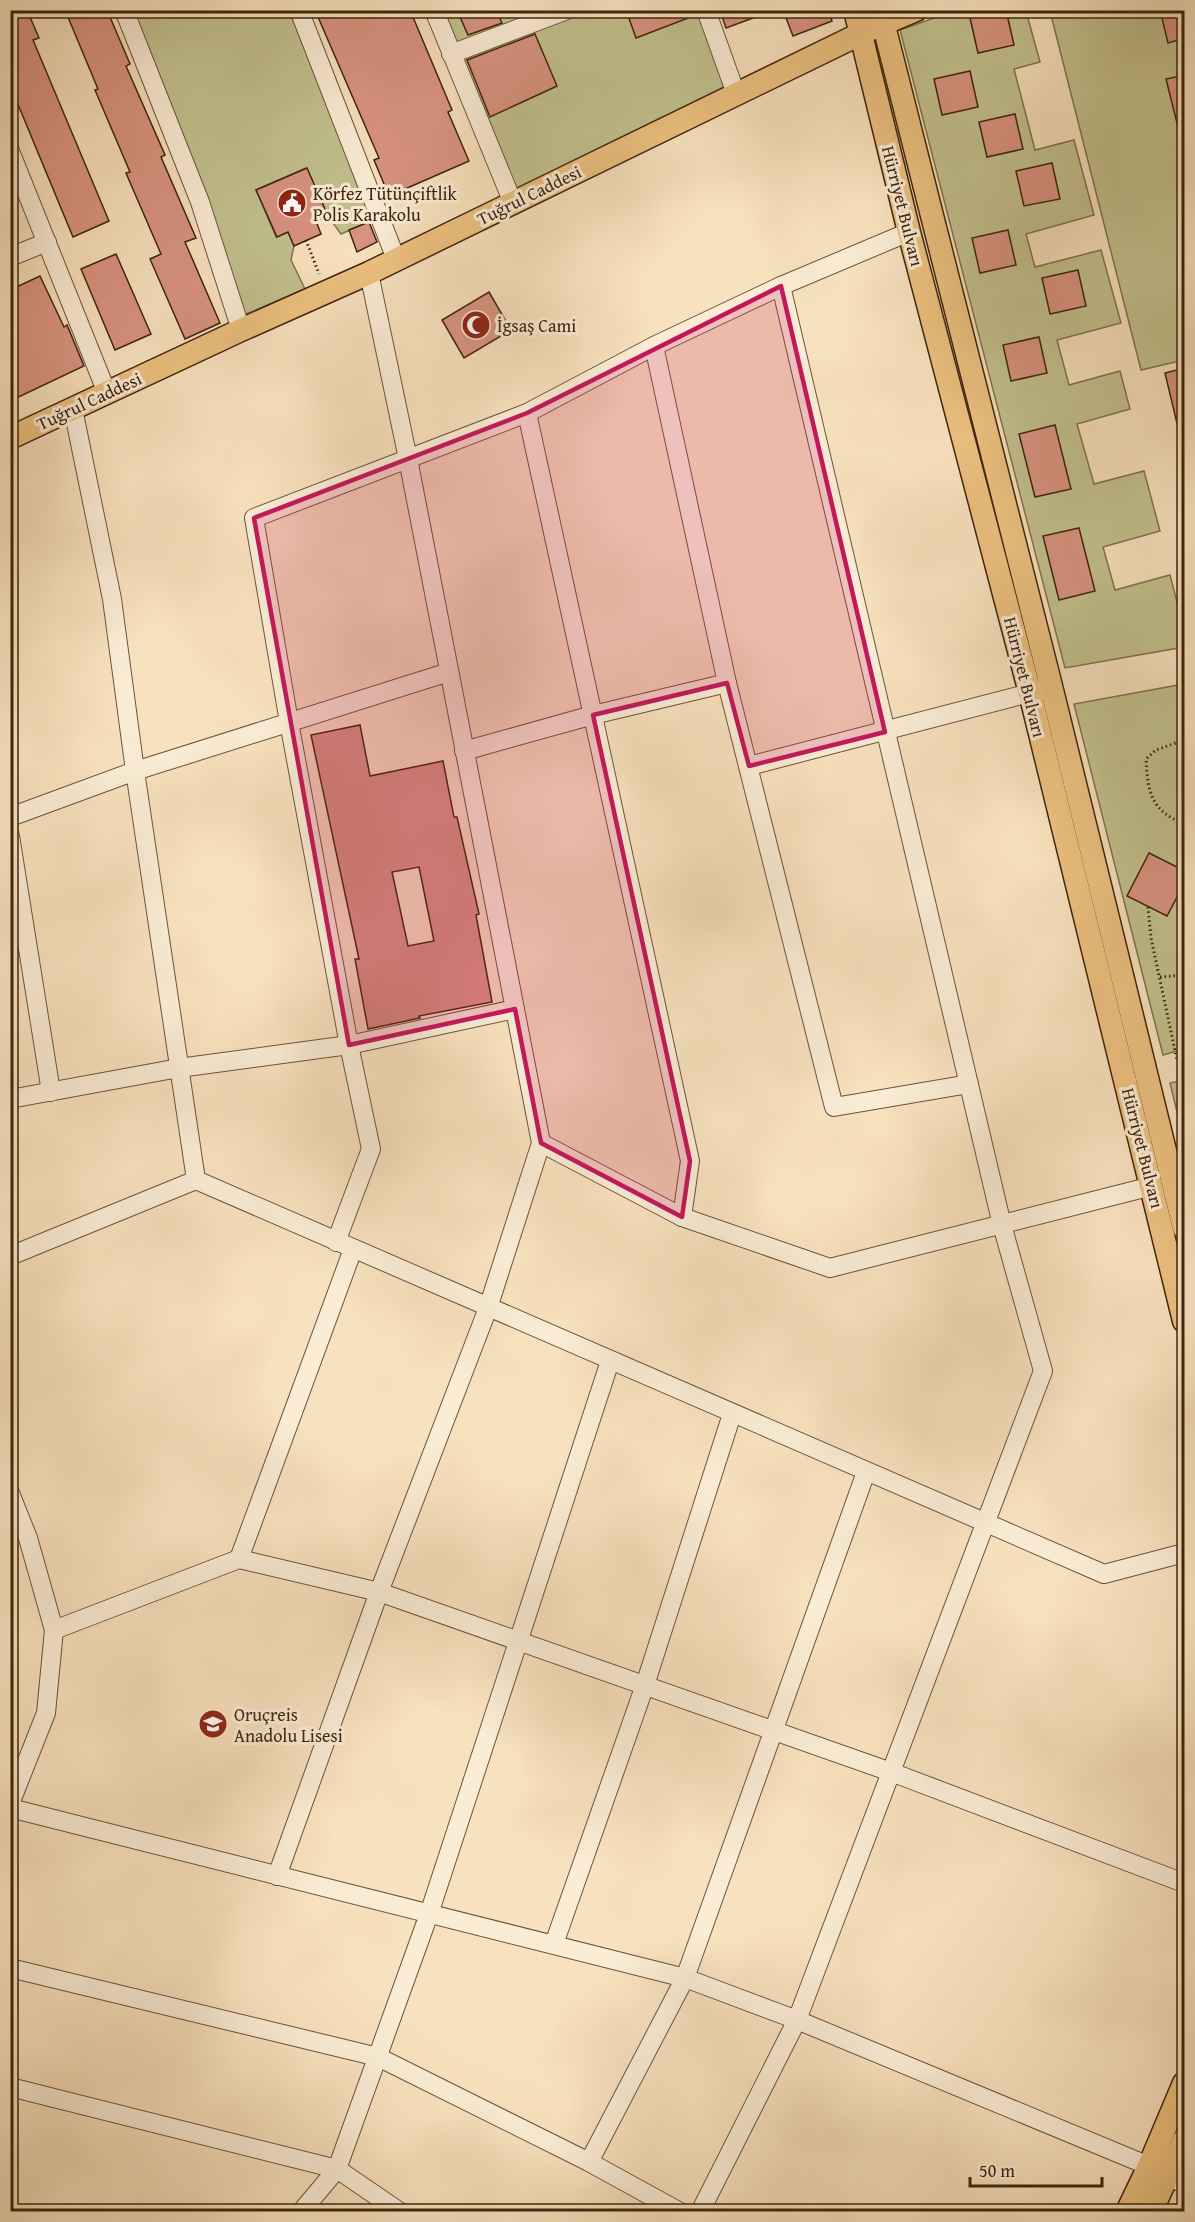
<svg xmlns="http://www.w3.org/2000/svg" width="1195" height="2222" font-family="'Gentium Book Plus',serif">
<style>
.green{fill:#c2c18e;stroke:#80724e;stroke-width:1.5}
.building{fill:#d89381;stroke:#3e240e;stroke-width:1.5;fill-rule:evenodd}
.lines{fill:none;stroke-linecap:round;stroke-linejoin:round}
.minor-casing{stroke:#6c533a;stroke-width:20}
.major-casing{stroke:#3e240e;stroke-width:25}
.path{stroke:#3e240e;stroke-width:3;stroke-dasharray:1.5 3;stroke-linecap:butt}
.minor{stroke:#faecd5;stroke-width:18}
.major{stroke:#ecc07f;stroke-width:22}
.marked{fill:#c2185b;fill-opacity:0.2;stroke:#c2185b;stroke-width:4.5;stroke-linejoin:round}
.labels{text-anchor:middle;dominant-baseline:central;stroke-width:6;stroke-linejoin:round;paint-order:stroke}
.poi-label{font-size:18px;fill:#3e240e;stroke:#faecd5;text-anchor:start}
.street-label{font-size:18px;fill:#3e240e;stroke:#faecd5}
</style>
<rect width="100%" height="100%" fill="#f8e1be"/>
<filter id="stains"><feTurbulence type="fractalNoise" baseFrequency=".00333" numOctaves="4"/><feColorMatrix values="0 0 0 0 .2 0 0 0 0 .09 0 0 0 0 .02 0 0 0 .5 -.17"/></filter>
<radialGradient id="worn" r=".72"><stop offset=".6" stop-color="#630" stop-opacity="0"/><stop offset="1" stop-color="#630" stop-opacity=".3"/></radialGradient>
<g class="green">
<path d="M124 11H299L380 217 341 234 328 216 306 168 256 190 276 237 288 232 294 246 291 260 305 289 237 318Z"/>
<path d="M434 11H706L736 94 513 203Z"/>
<path d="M954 11H1026L1040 62 1014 69 1035 150 1074 140 1094 215 1026 234 1035 267 1101 250 1121 323 1057 340 1069 385 1120 371 1130 409 1077 424 1094 484 1144 471 1160 531 1103 547 1115 590 1170 575 1184 629V647L1065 668 900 30Z"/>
<path d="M1050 11H1184V360L1141 370Z"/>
<path d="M1184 684V1049L1163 1055 1074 704Z"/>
<path d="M1184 1080V1141L1170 1083Z"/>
</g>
<g class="building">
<path d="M10 10H27L39 38 33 40 109 221 73 237 10 85Z"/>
<path d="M65 10H107L130 64 126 66 165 155 161 157 196 238 185 242 220 323 185 339 150 259 161 254 126 173 130 172 95 90 98 89Z"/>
<path d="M315 10H410L452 110 448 112 469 161 389 196 374 160 379 158Z"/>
<path d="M457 10H496L502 23 468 35Z"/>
<path d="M626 10H695L696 15 636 38Z"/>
<path d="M720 10H768L769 12 726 28Z"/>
<path d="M783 10H828L832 21 793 36Z"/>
<path d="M1006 10 1014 45 978 53 970 18Z"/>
<path d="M1160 10H1185V38L1168 43Z"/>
<path d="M535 34 557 86 490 117 467 60Z"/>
<path d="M970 71 978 107 942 115 934 79Z"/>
<path d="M1185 75V130L1179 131 1166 79Z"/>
<path d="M1015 114 1023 149 987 157 979 122Z"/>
<path d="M1052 163 1060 199 1024 206 1016 171Z"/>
<path d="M307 168 328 216 316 221 321 234 294 246 288 232 277 237 256 190Z"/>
<path d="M369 222 377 242 357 252 349 230Z"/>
<path d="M1008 230 1016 265 980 273 972 238Z"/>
<path d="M116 254 151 334 115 350 81 269Z"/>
<path d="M1078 270 1086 306 1050 314 1042 278Z"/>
<path d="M40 276 64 327 67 325 84 366 10 401V290Z"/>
<path d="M489 292 511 330 464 358 442 320Z"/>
<path d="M1039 337 1047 373 1011 381 1003 345Z"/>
<path d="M1185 368V431L1179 432 1165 373Z"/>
<path d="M1055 425 1071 489 1035 497 1019 434Z"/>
<path d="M1079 528 1095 591 1059 600 1043 536Z"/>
<path d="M360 725 370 776 443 761 454 817H457L479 914 476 915 492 1002 419 1016 420 1018 368 1029 355 959H359L311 735ZM419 867 434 941 408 946 392 872Z"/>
<path d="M1149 853 1185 871V882L1167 916 1127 896Z"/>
</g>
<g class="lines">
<g class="minor-casing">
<g id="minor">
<path d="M124 10 200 202 241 330"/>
<path d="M299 10 396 259"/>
<path d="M434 10 513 203"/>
<path d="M706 10 736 94"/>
<path d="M451 54 567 10"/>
<path d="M10 151 107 393"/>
<path d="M10 257 47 242"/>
<path d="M654 346 727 683 834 1107 969 1084"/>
<path d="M73 409 112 599 135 771 196 1180 1104 1574 1184 1553"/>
<path d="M527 413 690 1161 682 1217"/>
<path d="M464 751 593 715 727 683"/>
<path d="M749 766 1041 690"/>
<path d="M10 817 135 771 449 672"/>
<path d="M10 836 51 1092"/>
<path d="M10 1099 179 1068 349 1045 515 1009"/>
<path d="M541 1143 682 1217 830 1268 1152 1186"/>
<path d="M336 1242 371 1149 349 1045 289 722 254 518 527 413 654 346 781 286 909 232"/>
<path d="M10 1256 196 1180"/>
<path d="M10 1493 28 1538 54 1630 46 1713 10 1804"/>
<path d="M239 1559 353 1249"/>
<path d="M54 1630 239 1559 379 1592 891 1772 1184 1883"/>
<path d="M10 1808 685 1978 797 2020 1149 2166 1184 2184"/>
<path d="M277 1876 379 1592 488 1308 541 1143 408 459 369 273"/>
<path d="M554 1944 645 1685 732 1414"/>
<path d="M10 1968 378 2057 589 2162 680 2212"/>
<path d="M10 2087 337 2169 400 2212"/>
<path d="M589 2162 685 1978 866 1472"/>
<path d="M301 2212 337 2169 429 1914 610 1361"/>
<path d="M700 2212 797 2020 1043 1371 1002 1225 781 286"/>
</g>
</g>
<g class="major-casing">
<g id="major">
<path d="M855 10 909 232 1030 693 1184 1321"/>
<path d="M880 10 1051 686 1184 1228"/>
<path d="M10 438 241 330 369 273 862 33 916 10"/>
<path d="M1127 2212 1149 2166 1184 2083"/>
<path d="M1151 2212 1184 2140"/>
</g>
</g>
<g class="path">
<path d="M306 240 319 274"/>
<path d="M1184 740 1156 750 1146 759C1148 794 1151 810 1184 824"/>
<path d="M1148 907 1151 938 1177 1060"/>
<path d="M1160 977 1184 975"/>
</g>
<use href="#minor" class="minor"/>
<use href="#major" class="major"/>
</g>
<path class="marked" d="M781 286 885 732 749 766 727 683 593 715 690 1161 682 1217 541 1143 515 1009 349 1045 254 518 527 413Z"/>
<defs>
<g id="civic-disc" transform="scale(1.5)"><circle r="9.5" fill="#8f2418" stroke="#faecd5"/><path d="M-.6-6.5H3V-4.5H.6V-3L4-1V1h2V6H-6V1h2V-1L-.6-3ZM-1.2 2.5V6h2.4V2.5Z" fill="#fff"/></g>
<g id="mosque-disc" transform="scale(1.5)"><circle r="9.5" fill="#8f2418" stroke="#faecd5"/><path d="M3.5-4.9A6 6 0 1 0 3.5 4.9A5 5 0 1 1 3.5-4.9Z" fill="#fff"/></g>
<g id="school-disc" transform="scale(1.5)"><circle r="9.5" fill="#8f2418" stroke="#faecd5"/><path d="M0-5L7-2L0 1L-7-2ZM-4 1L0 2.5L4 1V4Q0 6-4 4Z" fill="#fff"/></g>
</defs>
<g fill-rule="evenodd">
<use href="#civic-disc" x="292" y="203"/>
<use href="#mosque-disc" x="476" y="325"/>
<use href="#school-disc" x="213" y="1724"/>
</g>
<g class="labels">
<g class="poi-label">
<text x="313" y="193">Körfez Tütünçiftlik<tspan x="313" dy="21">Polis Karakolu</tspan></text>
<text x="497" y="325">İgsaş Cami</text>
<text x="234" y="1714">Oruçreis<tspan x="234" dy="21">Anadolu Lisesi</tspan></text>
</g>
<g class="street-label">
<text transform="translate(529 195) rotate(-26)">Tuğrul Caddesi</text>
<text transform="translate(903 206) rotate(76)">Hürriyet Bulvarı</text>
<text transform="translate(89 401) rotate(-25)">Tuğrul Caddesi</text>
<text transform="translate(1025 677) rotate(76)">Hürriyet Bulvarı</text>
<text transform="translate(1143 1148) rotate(76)">Hürriyet Bulvarı</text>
</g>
</g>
<rect width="1195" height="2222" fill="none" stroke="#f8e1be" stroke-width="36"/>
<rect x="12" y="12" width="1171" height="2198" fill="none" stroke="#3e240e" stroke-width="3"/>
<rect x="18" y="18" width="1159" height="2186" fill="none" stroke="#3e240e" stroke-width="1.5"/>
<path d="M970 2177v9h132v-9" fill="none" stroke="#3e240e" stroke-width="3"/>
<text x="979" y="2177" font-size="18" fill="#3e240e" stroke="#faecd5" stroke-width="4.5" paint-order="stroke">50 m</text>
<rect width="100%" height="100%" filter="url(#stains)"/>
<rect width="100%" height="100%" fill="url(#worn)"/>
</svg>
